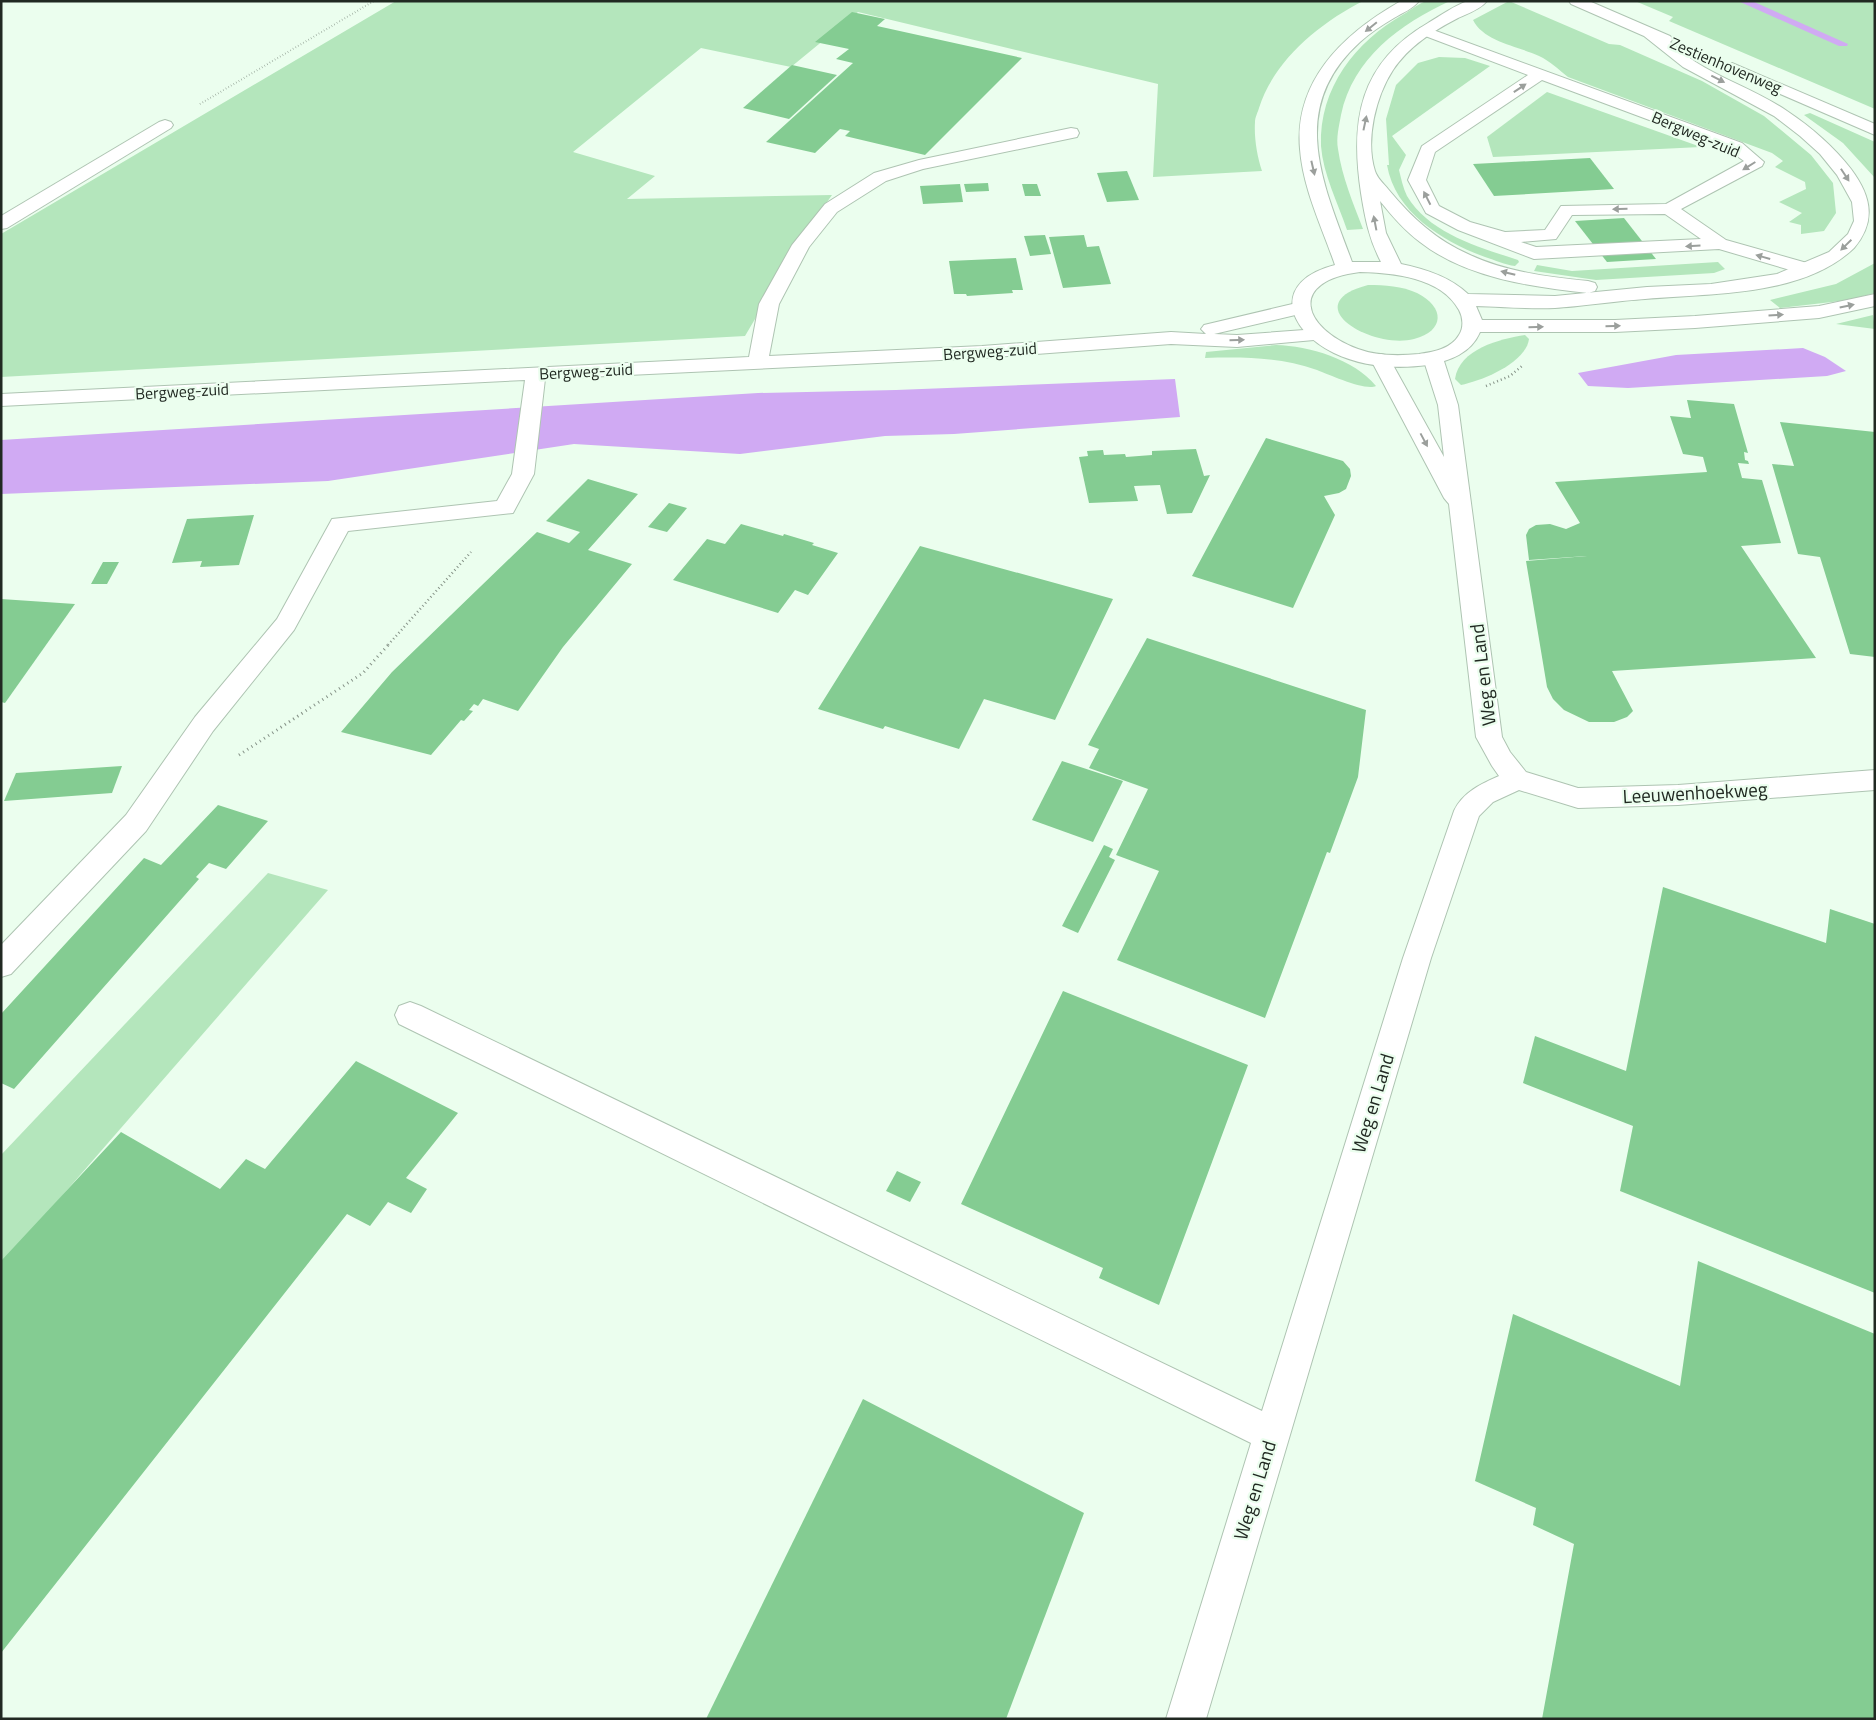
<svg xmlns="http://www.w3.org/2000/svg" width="1876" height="1720" font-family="'Titillium Web',sans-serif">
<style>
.green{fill:#b4e6bc}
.water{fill:#d0aaf3}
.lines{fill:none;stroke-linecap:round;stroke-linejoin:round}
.stream{fill:#d0aaf3;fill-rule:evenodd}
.building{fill:#84cc92}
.minor-casing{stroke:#aec4b2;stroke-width:2}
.major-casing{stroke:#aec4b2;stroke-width:2}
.path-far2{stroke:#859287;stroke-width:2;stroke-dasharray:0.5 2.5;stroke-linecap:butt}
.path-far1{stroke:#859287;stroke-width:2.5;stroke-dasharray:1 3;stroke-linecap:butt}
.path{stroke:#859287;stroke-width:3;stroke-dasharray:1 4;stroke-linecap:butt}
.minor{fill:#fff;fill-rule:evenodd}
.major{fill:#fff;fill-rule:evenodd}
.oneway{fill:#9b9f9c}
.labels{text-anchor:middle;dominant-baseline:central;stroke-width:4.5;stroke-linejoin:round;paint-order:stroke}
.far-street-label{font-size:16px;fill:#212922;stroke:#ebfeee}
.street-label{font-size:19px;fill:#212922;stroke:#ebfeee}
</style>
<rect width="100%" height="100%" fill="#ebfeee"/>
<g class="green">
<path d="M396 1H1363C1320 23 1274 60 1259 108 1258 112 1255 117 1255 122 1254 138 1257 156 1262 171L1153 177 1158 84 858 12 791 67 701 48 573 152 655 176 627 199 832 195 810 226 745 336 1 377V234Z"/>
<path d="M1450 1C1400 24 1353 58 1341 115 1339 126 1336 138 1338 149 1342 177 1353 203 1363 229L1347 230C1338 203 1323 174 1321 146 1319 88 1355 42 1404 14 1411 10 1419 3 1427 1 1434 0 1443 1 1450 1Z"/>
<path d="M1509 1 1609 44 1620 45 1702 81 1764 116 1811 155 1833 183 1836 213 1824 231 1801 234V225L1789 222 1802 213 1779 202 1806 189 1805 182 1775 167 1783 161 1772 153 1568 77C1559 70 1550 61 1539 56 1518 46 1484 42 1473 20Z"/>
<path d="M1635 1H1875V109L1669 21 1673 17Z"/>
<path d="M1439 57 1465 58 1490 66 1392 136 1406 155 1399 170C1401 178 1403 188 1407 196 1430 234 1479 247 1518 260L1519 262 1515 266C1505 265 1495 260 1485 257 1444 242 1395 213 1387 165H1389L1386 119 1396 85 1418 63Z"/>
<path d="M1547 92 1701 147 1493 157 1487 137Z"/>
<path d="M1810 113 1875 142V178L1843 143 1804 115Z"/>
<path d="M1718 262 1725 269 1714 273 1596 280 1534 271 1537 265 1572 271Z"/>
<path d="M1875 263V293L1849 300 1780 308 1770 300 1836 284Z"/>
<path d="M1368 285C1385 285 1402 286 1417 293 1445 307 1445 331 1414 339 1371 350 1295 304 1368 285Z"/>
<path d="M1873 315 1875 329 1836 324Z"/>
<path d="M1525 335 1529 339C1526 363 1482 381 1461 385L1455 379C1459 349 1500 339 1525 335Z"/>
<path d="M1276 345C1309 346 1354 359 1376 386 1365 391 1330 375 1317 370 1280 357 1244 357 1205 358L1206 352Z"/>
<path d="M268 873 328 890 1 1266V1155Z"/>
</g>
<g class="water">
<path d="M1803 348 1825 357 1846 371 1827 376 1628 388 1588 386 1578 373 1676 355Z"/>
<path d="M1175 379 1180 417 954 434 885 436 740 454 574 444 328 481 1 494V440L758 393 896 390Z"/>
</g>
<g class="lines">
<path class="stream" d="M1738 1H1752L1848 44 1847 46H1839Z"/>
</g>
<g class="building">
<path d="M852 12 885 19 877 26 1022 58 925 155 845 136 850 131 840 129 815 153 766 142 853 63 836 59 849 49 815 42Z"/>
<path d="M792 65 837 75 789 119 743 108Z"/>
<path d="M1590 158 1614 189 1494 196 1473 164Z"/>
<path d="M1127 171 1139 200 1107 202 1097 173Z"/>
<path d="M988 183 989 191 966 192 964 184Z"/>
<path d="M960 184 963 202 923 204 920 186Z"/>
<path d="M1022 184H1037L1041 196H1025Z"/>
<path d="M1624 218 1656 259 1607 262 1575 221Z"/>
<path d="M1045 235 1051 254 1030 256 1024 236Z"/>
<path d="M1084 235 1087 247 1099 246 1111 284 1063 288 1049 237Z"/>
<path d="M1016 258 1023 290H1012L1013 293 967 296 966 294H954L949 261Z"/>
<path d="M1687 400 1734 404 1748 453 1744 452 1745 460 1748 461 1749 464 1738 463 1742 478 1762 480 1781 543 1741 546 1816 658 1612 671 1633 711 1627 717 1614 722H1589L1564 710 1553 699 1547 687 1526 561 1587 556 1529 560 1526 535 1529 529 1536 525 1550 524 1566 529 1580 523 1555 482 1707 472 1703 457 1683 454 1670 416 1691 418Z"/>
<path d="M1780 422 1875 432V657L1850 654 1820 557 1798 554 1772 464 1794 466Z"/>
<path d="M1266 438 1343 461 1350 469 1351 476 1346 489 1339 493 1324 496 1335 515 1293 608 1192 576Z"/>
<path d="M1196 449 1204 476 1210 475 1192 513 1167 514 1160 485 1134 486 1138 501 1089 503 1079 457 1088 456 1087 451 1103 450 1104 455 1125 454 1126 457 1152 455V451Z"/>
<path d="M588 479 638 494 588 550 632 564 563 647 518 711 483 699 478 706 474 704 469 710 473 711 464 721 461 720 431 755 341 732 392 672 537 532 569 543 580 532 546 521Z"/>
<path d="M669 503 687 508 667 532 648 527Z"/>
<path d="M254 515 239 565 200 567 202 561 172 563 187 519Z"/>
<path d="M741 524 783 536 784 534 814 543 812 545 838 553 808 595 795 590 778 613 673 580 707 539 725 544Z"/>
<path d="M920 546 1113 599 1055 720 984 699 959 749 885 726 883 729 818 709Z"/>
<path d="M103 562H119L107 584H91Z"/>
<path d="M1 599 75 604 5 703 1 702Z"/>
<path d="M1147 638 1366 710 1358 777 1330 853 1327 852 1265 1018 1117 960 1159 871 1116 855 1148 789 1089 768 1099 749 1088 745Z"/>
<path d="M1062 761 1123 781 1093 842 1032 820Z"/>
<path d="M122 766 112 793 4 801 16 773Z"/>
<path d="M218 805 268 821 226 869 209 863 196 877 199 879 14 1089 1 1083V1014L144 858 161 865Z"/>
<path d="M1104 845 1113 849 1109 857 1115 860 1078 933 1062 926Z"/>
<path d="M1663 887 1826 943 1830 909 1875 924V1293L1620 1191 1633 1126 1523 1083 1535 1036 1626 1071Z"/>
<path d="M1063 991 1248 1065 1159 1305 1099 1278 1103 1268 961 1204Z"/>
<path d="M356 1061 458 1113 406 1178 427 1189 411 1213 388 1202 370 1226 347 1214 1 1653V1261L121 1132 220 1189 246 1159 265 1169Z"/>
<path d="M897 1171 921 1182 910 1202 886 1191Z"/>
<path d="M1698 1261 1875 1334V1719H1542L1574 1544 1533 1525 1536 1508 1475 1481 1513 1314 1680 1386Z"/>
<path d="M863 1399 1084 1513 1006 1719H706Z"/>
</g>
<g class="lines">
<g class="minor-casing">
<g id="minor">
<path d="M1425 27 1742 143 1764 162 1762 166 1681 209 1726 240 1814 265 1816 269 1814 273 1807 275 1719 249 1534 259 1458 230 1426 213 1408 180 1422 146 1528 75 1420 34 1418 31 1420 28ZM1542 80 1703 140 1730 151 1744 161 1666 204 1561 206 1545 230 1505 232 1470 222 1439 206 1426 180 1435 152ZM1665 214 1701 239 1536 247 1521 242 1556 239 1572 215Z"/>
<path d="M165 120 171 122 173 125 171 128 7 228 1 229V216L159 122Z"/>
<path d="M1071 128 1077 129 1079 133 1077 137 923 169 886 181 837 212 809 247 779 304 769 356 982 346 1171 332 1206 334 1201 329 1204 325 1301 302 1308 304 1311 308 1308 312 1214 334 1237 335 1318 329 1325 331 1328 335 1325 339 1237 347 1171 344 982 358 545 379 534 474 513 513 348 531 294 630 213 731 146 831 11 974 1 977V945L126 815 195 717 277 619 332 519 497 501 512 474 525 380 1 406V394L749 357 759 304 792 245 825 204 874 173 919 160Z"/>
<path d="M1433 352 1440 354 1443 358 1458 405 1502 737 1510 752 1526 772 1578 788 1678 785 1875 770V790L1678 805 1578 808 1519 790 1493 802 1479 816 1431 958 1206 1719H1166L1251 1443 399 1024 395 1015 399 1006 410 1002 421 1006 1262 1411 1403 958 1454 811C1463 792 1481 784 1499 776L1492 766 1476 737 1449 504 1444 498 1371 360 1374 356 1381 354 1388 356 1444 457 1438 405 1423 358 1426 354Z"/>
</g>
</g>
<g class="major-casing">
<g id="major">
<path d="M1401 1H1419C1413 9 1402 13 1394 18 1382 25 1370 33 1360 42 1286 109 1324 185 1352 262H1381C1369 239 1365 218 1361 193 1350 121 1359 63 1428 23 1440 16 1455 5 1468 1 1474 0 1481 1 1487 1 1481 9 1467 14 1458 18 1433 31 1409 46 1393 70 1376 96 1365 140 1375 171 1377 178 1384 184 1388 189 1412 218 1436 240 1470 255 1507 272 1548 277 1588 281L1595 283 1597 287 1595 291 1588 293C1532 287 1466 278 1420 242 1405 231 1392 216 1380 201L1386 233 1401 264C1426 269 1450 277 1468 294L1555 296 1647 287 1711 284 1777 274 1829 252 1848 234 1854 221 1852 202 1837 175 1820 154 1800 136 1774 116 1683 67 1644 36 1571 4 1569 1H1589L1670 36 1673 39 1670 42C1678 48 1686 56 1694 61 1723 80 1758 91 1787 111 1811 127 1833 146 1851 169 1872 197 1876 222 1854 248 1803 297 1711 293 1645 299 1615 301 1585 306 1555 308 1529 309 1502 307 1476 306L1482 320H1615L1695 316 1819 306 1875 294V306L1819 318 1695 328 1615 332H1480C1471 353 1450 361 1428 365 1397 369 1363 367 1334 353 1285 329 1272 281 1335 265 1322 227 1303 189 1300 149 1294 79 1346 32 1401 1ZM1360 272C1393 273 1441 277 1459 310 1463 317 1464 328 1459 335 1451 349 1433 352 1419 354 1399 356 1377 356 1358 349 1302 328 1287 281 1360 272Z"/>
<path d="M1732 63 1875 124V135L1727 71 1724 68 1727 65Z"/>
</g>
</g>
<path class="path-far2" d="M200 104 374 1"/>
<g class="path-far1">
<path d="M1486 386 1510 376 1522 366"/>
<path d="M388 645 471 552"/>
</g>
<path class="path" d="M239 755 363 673 389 644"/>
<use href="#minor" class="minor"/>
<use href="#major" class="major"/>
</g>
<defs><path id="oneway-solid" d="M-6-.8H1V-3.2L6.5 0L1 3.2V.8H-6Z" transform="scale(1.25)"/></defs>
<g class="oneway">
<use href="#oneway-solid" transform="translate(1371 27) rotate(141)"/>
<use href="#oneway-solid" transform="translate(1718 79) rotate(27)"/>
<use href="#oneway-solid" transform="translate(1520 88) rotate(-34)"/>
<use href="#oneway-solid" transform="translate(1365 123) rotate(-78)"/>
<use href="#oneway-solid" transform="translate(1749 166) rotate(148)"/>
<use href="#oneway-solid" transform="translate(1313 168) rotate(77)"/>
<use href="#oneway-solid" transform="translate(1845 175) rotate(57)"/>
<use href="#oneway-solid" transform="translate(1427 198) rotate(-117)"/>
<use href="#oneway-solid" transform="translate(1620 209) rotate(179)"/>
<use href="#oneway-solid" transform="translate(1375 223) rotate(-101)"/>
<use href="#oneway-solid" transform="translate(1846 245) rotate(136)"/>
<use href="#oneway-solid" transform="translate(1693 246) rotate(177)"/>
<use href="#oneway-solid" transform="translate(1763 257) rotate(-164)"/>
<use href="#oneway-solid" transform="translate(1508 273) rotate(-166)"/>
<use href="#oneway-solid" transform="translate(1847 306) rotate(-12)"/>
<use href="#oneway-solid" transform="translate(1776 315) rotate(-4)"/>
<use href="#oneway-solid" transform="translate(1613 326) rotate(-1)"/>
<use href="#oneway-solid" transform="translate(1536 327) rotate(-1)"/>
<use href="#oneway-solid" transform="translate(1237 340) rotate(-1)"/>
<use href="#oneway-solid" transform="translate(1424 440) rotate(62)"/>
</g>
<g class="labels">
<g class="far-street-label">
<text transform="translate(1726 65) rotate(23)">Zestienhovenweg</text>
<text transform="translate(1696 134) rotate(23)">Bergweg-zuid</text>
<text transform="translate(990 351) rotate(-4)">Bergweg-zuid</text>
<text transform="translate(586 371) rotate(-3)">Bergweg-zuid</text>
<text transform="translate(182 391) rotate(-3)">Bergweg-zuid</text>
</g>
<g class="street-label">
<text transform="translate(1482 675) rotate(-97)">Weg en Land</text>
<text transform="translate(1695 792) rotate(-3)">Leeuwenhoekweg</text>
<text transform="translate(1372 1103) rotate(-73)">Weg en Land</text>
<text transform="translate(1254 1490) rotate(-73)">Weg en Land</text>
</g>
</g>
<rect width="1876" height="1720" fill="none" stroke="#212922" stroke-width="5"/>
</svg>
